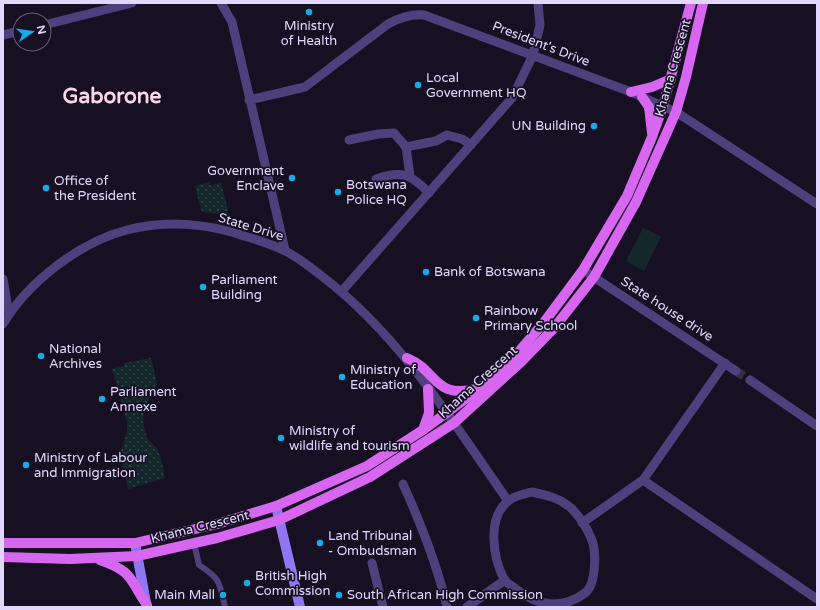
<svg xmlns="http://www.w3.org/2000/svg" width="820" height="610" font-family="'Varela Round',sans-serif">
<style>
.grass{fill:url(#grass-dots)}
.pitch{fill:#14282c}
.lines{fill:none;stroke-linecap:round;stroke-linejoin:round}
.minor-tunnel{stroke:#352e43;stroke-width:9;stroke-dasharray:9 4.5;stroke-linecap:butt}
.pedestrian{stroke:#4e407d;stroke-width:6}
.minor{stroke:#4e407d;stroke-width:9}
.secondary{stroke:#9076f2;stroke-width:10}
.primary{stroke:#d767f1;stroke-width:10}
.poi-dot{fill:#16abe7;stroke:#171023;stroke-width:1.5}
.labels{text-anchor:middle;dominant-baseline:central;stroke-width:3.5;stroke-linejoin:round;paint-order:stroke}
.poi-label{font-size:13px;fill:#e1d6fb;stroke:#171023;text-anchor:start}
.street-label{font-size:13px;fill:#e1d6fb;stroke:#171023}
.town-label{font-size:21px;font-weight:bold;fill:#fbd8e8;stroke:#171023}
</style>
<defs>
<pattern id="grass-dots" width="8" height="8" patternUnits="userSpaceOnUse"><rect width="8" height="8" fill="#14282c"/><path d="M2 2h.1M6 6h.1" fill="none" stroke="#36464c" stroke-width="1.8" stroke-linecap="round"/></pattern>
</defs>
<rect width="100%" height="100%" fill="#171023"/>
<g class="grass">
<path d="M209 182 210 185 221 183 229 215 202 212 195 186Z"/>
<path d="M151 358 157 384C146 402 138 418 148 439 151 444 157 446 158 451 162 459 163 469 165 478L128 489 120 454 127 433V422L112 369 124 366V363Z"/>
</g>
<path class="pitch" d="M643 228 661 237 644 271 626 261Z"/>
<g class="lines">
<path class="minor-tunnel" d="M736 371 750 380"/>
<path class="pedestrian" d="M194 543 199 565C221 579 219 582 225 607"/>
<g class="minor">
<path d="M221 3 232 22 285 250"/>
<path d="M44 25 132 3"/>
<path d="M3 35 20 31"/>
<path d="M249 100 305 87 388 24C399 18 412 14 424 15L631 92 676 112 817 204"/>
<path d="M349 140 378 134 394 133 406 147 436 141 447 135 462 139 471 145"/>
<path d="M406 147 410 176"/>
<path d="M376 179C401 170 411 174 429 193"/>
<path d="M583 270 736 371"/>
<path d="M3 279 9 314"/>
<path d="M342 291 512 98 533 55 540 25 538 3"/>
<path d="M3 324C28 282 80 242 127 230 165 220 207 223 244 236 258 240 272 244 285 251 298 257 311 268 323 277 400 336 453 422 508 501"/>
<path d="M750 380 817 426"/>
<path d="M643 480 817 599"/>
<path d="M403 484C421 524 437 564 447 607"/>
<path d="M532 492C546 495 560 498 571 508 579 516 587 528 591 538 597 551 596 585 585 593 562 610 537 606 516 589 512 586 506 583 504 579 493 558 487 519 507 502 513 496 524 494 532 492Z"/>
<path d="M582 523 643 480 725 363"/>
<path d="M372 563 383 607"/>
<path d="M467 607 505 580"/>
</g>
<g class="secondary">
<path d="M276 506 300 607"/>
<path d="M135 543 146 603"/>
</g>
<g class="primary">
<path d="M631 92 652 87 671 79"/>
<path d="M642 97 649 107 652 133"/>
<path d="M407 358C438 371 433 399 477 389"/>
<path d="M423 430 429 413 428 389"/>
<path d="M3 543H135L217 524 276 506 367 466 423 430 479 389 516 355 545 321 583 270 627 196 652 137 663 106 691 3"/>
<path d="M3 557 70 559 137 556 217 538 279 520 370 477 454 423 521 362 554 328 594 277 636 202 676 112 686 77 703 3"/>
<path d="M100 560C134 572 129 579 147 605"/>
</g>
</g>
<g class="poi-dot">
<circle cx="309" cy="12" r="4"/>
<circle cx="418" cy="85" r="4"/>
<circle cx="594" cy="126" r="4"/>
<circle cx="292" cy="178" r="4"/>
<circle cx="46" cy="188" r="4"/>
<circle cx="338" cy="192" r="4"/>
<circle cx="426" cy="272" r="4"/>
<circle cx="203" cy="287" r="4"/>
<circle cx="476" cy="318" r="4"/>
<circle cx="41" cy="356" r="4"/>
<circle cx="342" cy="377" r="4"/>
<circle cx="102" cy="399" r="4"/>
<circle cx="281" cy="438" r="4"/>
<circle cx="26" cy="465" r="4"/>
<circle cx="320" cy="543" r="4"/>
<circle cx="247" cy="583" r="4"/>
<circle cx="223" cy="595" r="4"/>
<circle cx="339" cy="595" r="4"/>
</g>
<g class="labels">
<g class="poi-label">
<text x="309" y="26" text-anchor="middle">Ministry<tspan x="309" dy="15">of Health</tspan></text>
<text x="426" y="78">Local<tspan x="426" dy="15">Government HQ</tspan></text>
<text x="586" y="126" text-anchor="end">UN Building</text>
<text x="284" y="171" text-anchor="end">Government<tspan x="284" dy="15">Enclave</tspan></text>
<text x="54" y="181">Office of<tspan x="54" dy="15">the President</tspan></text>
<text x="346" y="185">Botswana<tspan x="346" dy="15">Police HQ</tspan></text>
<text x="434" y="272">Bank of Botswana</text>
<text x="211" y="280">Parliament<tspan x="211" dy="15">Building</tspan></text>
<text x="484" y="311">Rainbow<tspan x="484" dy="15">Primary School</tspan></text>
<text x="49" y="349">National<tspan x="49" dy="15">Archives</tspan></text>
<text x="350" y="370">Ministry of<tspan x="350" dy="15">Education</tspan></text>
<text x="110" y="392">Parliament<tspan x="110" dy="15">Annexe</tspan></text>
<text x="289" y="431">Ministry of<tspan x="289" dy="15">wildlife and tourism</tspan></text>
<text x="34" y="458">Ministry of Labour<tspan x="34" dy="15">and Immigration</tspan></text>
<text x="328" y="536">Land Tribunal<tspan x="328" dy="15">- Ombudsman</tspan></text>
<text x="255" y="576">British High<tspan x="255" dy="15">Commission</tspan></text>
<text x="215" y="595" text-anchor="end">Main Mall</text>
<text x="347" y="595">South African High Commission</text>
</g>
<g class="street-label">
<text transform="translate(541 44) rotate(21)">President's Drive</text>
<text transform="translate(673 68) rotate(-74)">Khama Crescent</text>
<text transform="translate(251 227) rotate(17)">State Drive</text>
<text transform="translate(667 309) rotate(33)">State house drive</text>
<text transform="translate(478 382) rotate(-42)">Khama Crescent</text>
<text transform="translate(200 527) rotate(-14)">Khama Crescent</text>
</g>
<g class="town-label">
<text x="112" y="96">Gaborone</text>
</g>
</g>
<rect width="820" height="610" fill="none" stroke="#e1d6fb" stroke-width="8"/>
<g transform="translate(32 32) rotate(77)"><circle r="19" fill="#171023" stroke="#685f79"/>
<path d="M0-3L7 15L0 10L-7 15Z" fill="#16abe7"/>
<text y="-6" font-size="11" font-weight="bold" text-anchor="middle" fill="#e1d6fb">N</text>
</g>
</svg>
